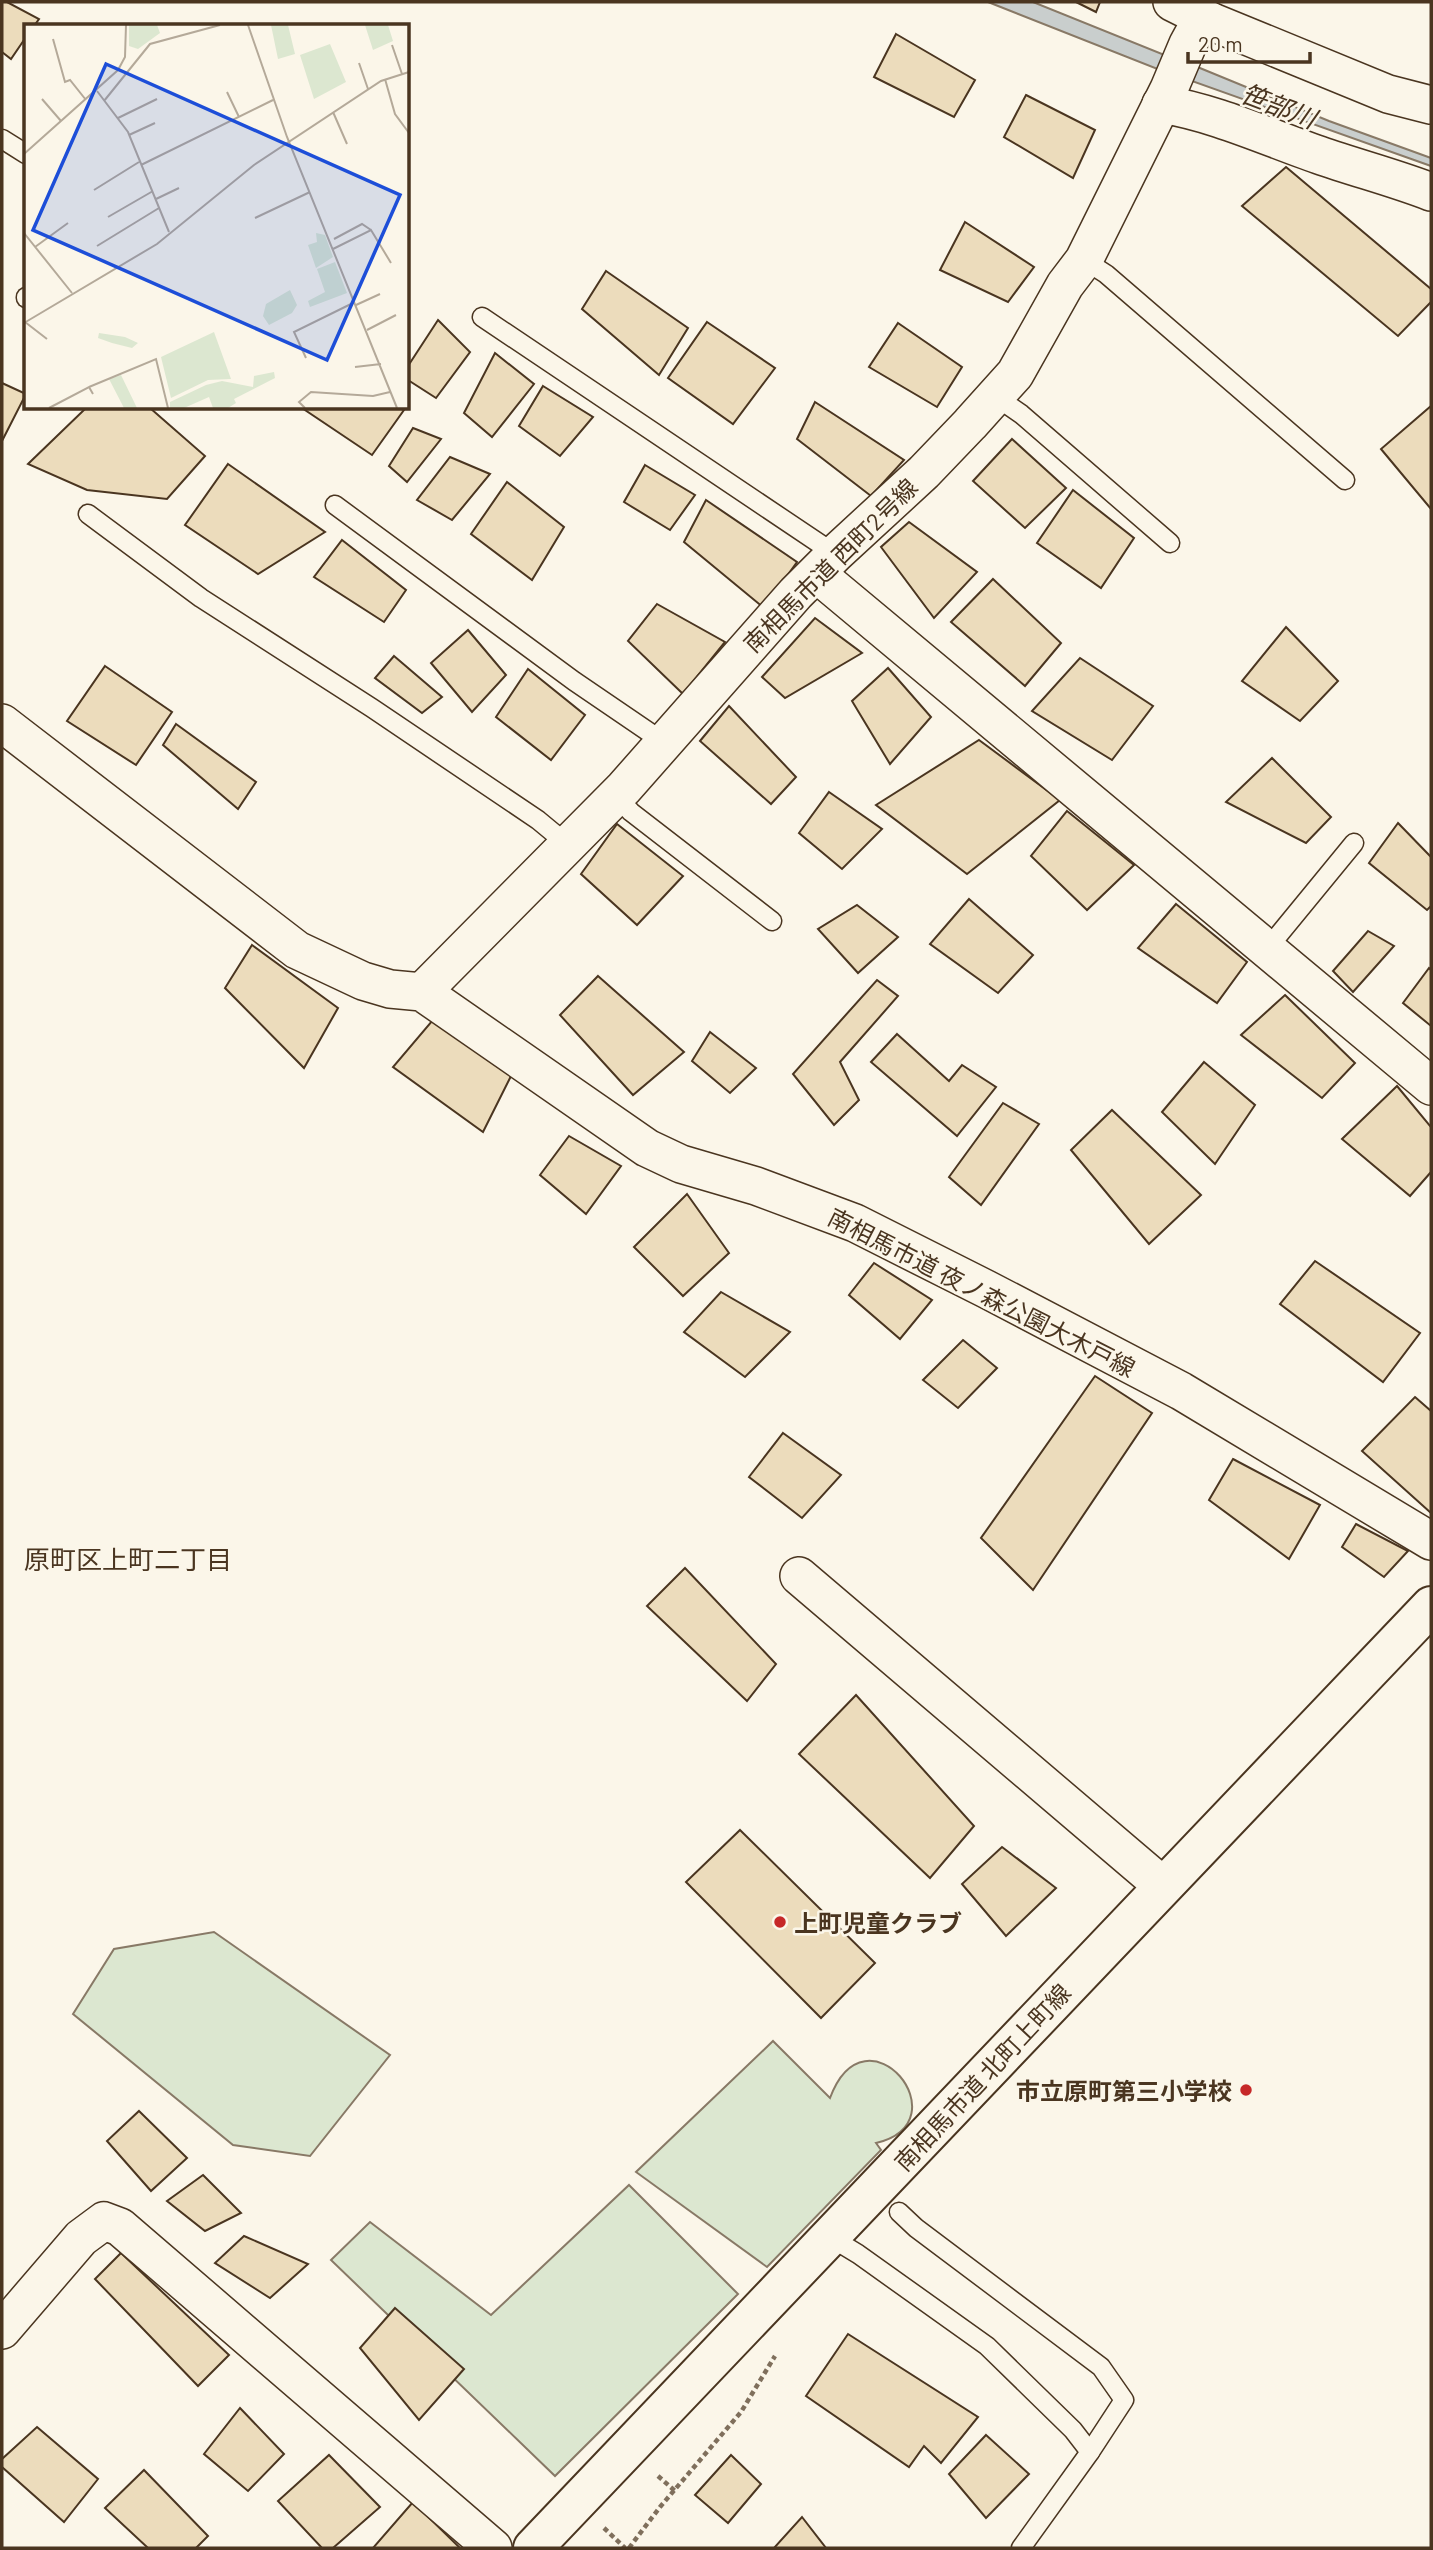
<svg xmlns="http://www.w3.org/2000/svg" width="1433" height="2550" font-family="Barlow,'Noto Sans JP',sans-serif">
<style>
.green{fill:#dce7d0;stroke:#887966;stroke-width:2}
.water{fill:#c9cecd;stroke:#887966;stroke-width:2}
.building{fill:#ecdcbc;stroke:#4a3520;stroke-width:2}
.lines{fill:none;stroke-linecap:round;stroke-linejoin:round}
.lane-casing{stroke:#4a3520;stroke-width:21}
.street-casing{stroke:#4a3520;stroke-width:40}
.secondary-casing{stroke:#4a3520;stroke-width:42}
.path{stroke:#7f6f5c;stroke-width:4.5;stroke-dasharray:5 3.5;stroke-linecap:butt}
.lane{stroke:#fbf6e9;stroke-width:18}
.street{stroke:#fbf6e9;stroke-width:37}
.secondary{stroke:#fbf6e9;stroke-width:38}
.poi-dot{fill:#c62828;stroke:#fbf6e9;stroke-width:2.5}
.labels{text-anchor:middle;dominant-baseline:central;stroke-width:5;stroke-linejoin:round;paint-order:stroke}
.street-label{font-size:24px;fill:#4a3520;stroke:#fbf6e9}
.poi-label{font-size:24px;font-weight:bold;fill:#4a3520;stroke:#fbf6e9;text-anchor:start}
.water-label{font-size:26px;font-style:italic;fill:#4a3520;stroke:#fbf6e9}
.neighbourhood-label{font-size:26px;fill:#4a3520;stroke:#fbf6e9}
.inset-road{fill:none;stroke:#b4a999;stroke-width:2}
.view{fill:#1d4ed8;fill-opacity:0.15;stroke:#1d4ed8;stroke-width:3.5}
.inset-edge{fill:none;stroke:#4a3520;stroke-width:3.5}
</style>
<rect width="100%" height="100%" fill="#fbf6e9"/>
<g class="green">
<path d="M214 1932 390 2055 310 2156 233 2145 73 2014 114 1949Z"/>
<path d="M773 2041 830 2098C866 2001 965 2122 876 2143L881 2150 767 2267 636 2172Z"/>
<path d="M629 2185 738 2294 555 2476 331 2260 370 2222 491 2315Z"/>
</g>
<g class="water">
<path d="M988 2H1033L1167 56 1160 70Z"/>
<path d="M1195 66 1329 121 1431 158V166L1189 80Z"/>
</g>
<g class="building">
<path d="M2 2H7L39 19 34 26H26V37L11 59 2 52Z"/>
<path d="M1076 2H1100L1096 12Z"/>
<path d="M896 34 975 80 954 117 874 77Z"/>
<path d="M1026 95 1095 130 1073 178 1004 137Z"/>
<path d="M1286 167 1431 289V302L1398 336 1242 206Z"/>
<path d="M965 222 1034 267 1008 302 940 270Z"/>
<path d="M606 271 688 328 659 375 582 309Z"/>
<path d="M438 320 470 352 436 398 408 380V366Z"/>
<path d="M707 322 775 368 733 424 668 378Z"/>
<path d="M898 323 962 367 937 407 869 367Z"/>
<path d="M495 353 534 384 492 437 464 413Z"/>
<path d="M2 383 26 394 2 441Z"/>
<path d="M543 386 593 417 560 456 519 426Z"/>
<path d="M815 402 904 460 871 496 797 439Z"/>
<path d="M1431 406V509L1381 449Z"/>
<path d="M86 408H150L205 456 167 499 87 490 28 464Z"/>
<path d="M302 408H399L404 410 372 455Z"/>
<path d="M413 428 441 439 407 482 389 466Z"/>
<path d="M1012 439 1066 488 1025 528 973 481Z"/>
<path d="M450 457 490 474 452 520 417 500Z"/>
<path d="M228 464 325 532 258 574 185 525Z"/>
<path d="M645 465 695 495 670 530 624 502Z"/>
<path d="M507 482 564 527 532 580 471 534Z"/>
<path d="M1073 490 1134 538 1101 588 1037 543Z"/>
<path d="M706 500 797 562 764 608 684 542Z"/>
<path d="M909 522 977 572 934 618 881 547Z"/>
<path d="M342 540 406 590 384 622 314 577Z"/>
<path d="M993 579 1061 643 1025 686 951 622Z"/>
<path d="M657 604 725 642 683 694 628 641Z"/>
<path d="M815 618 862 653 785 698 762 677Z"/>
<path d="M1286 627 1338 681 1300 721 1242 681Z"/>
<path d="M468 630 506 675 472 712 431 663Z"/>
<path d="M394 656 442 697 422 713 375 678Z"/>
<path d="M1080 658 1153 706 1112 760 1032 711Z"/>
<path d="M105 666 172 712 136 765 67 721Z"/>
<path d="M888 668 931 717 890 764 852 701Z"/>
<path d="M528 669 585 715 551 760 496 717Z"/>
<path d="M729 706 796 777 771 804 700 741Z"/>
<path d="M176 724 256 782 238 809 163 745Z"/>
<path d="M979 740 1060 800 967 874 876 805Z"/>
<path d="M1272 758 1331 817 1306 843 1226 802Z"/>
<path d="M829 792 882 829 842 869 799 833Z"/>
<path d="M1067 811 1134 865 1087 910 1031 856Z"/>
<path d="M1398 823 1431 857V906L1427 910 1369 863Z"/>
<path d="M617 824 683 876 637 925 581 874Z"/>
<path d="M969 899 1033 955 998 993 930 944Z"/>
<path d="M1176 904 1247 962 1217 1003 1138 948Z"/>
<path d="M857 905 898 937 858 973 818 929Z"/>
<path d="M1368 931 1394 946 1353 992 1333 971Z"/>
<path d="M252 945 338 1008 304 1068 225 988Z"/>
<path d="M1429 968 1431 970V1026L1403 1003Z"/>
<path d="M598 976 684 1052 633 1095 560 1015Z"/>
<path d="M877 980 898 996 840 1062 859 1100 834 1125 793 1074Z"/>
<path d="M1285 995 1355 1063 1322 1098 1241 1035Z"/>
<path d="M432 1021 511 1076 483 1132 393 1067Z"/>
<path d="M710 1032 756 1068 730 1093 692 1061Z"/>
<path d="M897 1034 949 1081 962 1065 996 1087 957 1136 871 1062Z"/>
<path d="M1204 1062 1255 1105 1215 1164 1162 1112Z"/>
<path d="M1397 1086 1431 1127V1172L1410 1196 1342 1139Z"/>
<path d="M1003 1103 1039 1124 981 1205 949 1177Z"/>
<path d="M1112 1110 1201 1195 1149 1244 1071 1150Z"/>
<path d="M569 1136 621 1166 586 1214 540 1175Z"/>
<path d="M687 1194 729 1253 683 1296 634 1247Z"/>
<path d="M1315 1261 1420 1333 1383 1382 1280 1304Z"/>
<path d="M874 1263 932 1300 900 1339 849 1295Z"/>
<path d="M721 1292 790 1332 745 1377 684 1332Z"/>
<path d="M963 1340 997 1368 958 1408 923 1380Z"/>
<path d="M1095 1376 1152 1413 1033 1590 981 1538Z"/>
<path d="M1415 1397 1431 1411V1513L1362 1451Z"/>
<path d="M783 1433 841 1475 802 1518 749 1477Z"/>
<path d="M1233 1459 1320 1505 1289 1559 1209 1500Z"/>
<path d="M1356 1524 1408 1551 1384 1577 1342 1547Z"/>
<path d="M685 1568 776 1664 747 1701 647 1606Z"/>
<path d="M856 1695 974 1826 930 1878 799 1754Z"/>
<path d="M740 1830 875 1963 821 2018 686 1882Z"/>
<path d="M1002 1847 1056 1888 1006 1936 962 1884Z"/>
<path d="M139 2111 187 2158 151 2191 107 2141Z"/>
<path d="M203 2175 241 2213 205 2231 167 2201Z"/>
<path d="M244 2236 308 2264 270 2298 215 2263Z"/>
<path d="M121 2253 229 2355 198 2386 95 2279Z"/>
<path d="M395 2308 464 2369 419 2420 360 2348Z"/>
<path d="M848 2334 978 2417 941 2463 924 2446 909 2467 806 2396Z"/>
<path d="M240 2408 284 2454 248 2491 204 2454Z"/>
<path d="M37 2427 98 2479 64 2522 2 2467V2459Z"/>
<path d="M986 2435 1029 2474 986 2518 949 2474Z"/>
<path d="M329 2455 380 2507 333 2548H322L278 2501Z"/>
<path d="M731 2455 761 2484 728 2523 695 2495Z"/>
<path d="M144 2470 208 2536 196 2548H148L105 2508Z"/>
<path d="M413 2502 459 2547 458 2548H373Z"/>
<path d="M802 2517 826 2548H774Z"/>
</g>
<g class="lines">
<g class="lane-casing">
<g id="lane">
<path d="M2 139 26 154"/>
<path d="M1084 260 1106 274 1345 480"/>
<path d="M26 298V297"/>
<path d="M482 317 835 554"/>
<path d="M995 396 1021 414 1170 543"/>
<path d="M335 505 574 681 665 743"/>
<path d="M88 514 201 598 372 708 538 820 567 844"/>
<path d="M616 796 631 812 772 921"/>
<path d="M1267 949 1354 843"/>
<path d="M899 2212 916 2228 1101 2367 1124 2400 1090 2452"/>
<path d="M830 2237 858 2254 987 2346 1073 2430 1090 2452 1021 2548"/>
</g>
</g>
<g class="street-casing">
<g id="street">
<path d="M1172 2 1210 21 1388 94 1431 105"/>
<path d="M1161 104C1216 113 1267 137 1319 155 1356 168 1395 178 1431 192"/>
<path d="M817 574 1431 1086"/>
<path d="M2 723 297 950 363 981 390 989 422 992 647 1148 681 1164 756 1186 855 1223 986 1289 1181 1391 1431 1541"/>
<path d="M422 992 624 788 796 593 835 554 924 472 970 424 1015 374 1065 285 1084 260 1169 89 1188 44 1194 33 1210 21"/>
<path d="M799 1576 1163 1886"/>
<path d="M2 2330 81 2238 104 2221 120 2227 493 2548"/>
</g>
</g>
<g class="secondary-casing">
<path id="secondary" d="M533 2548 1431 1606"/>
</g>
<g class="path">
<path d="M658 2476 675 2491"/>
<path d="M604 2528 625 2548"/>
<path d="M629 2548 660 2507 741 2412 775 2356"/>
</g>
<use href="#lane" class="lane"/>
<use href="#street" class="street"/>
<use href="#secondary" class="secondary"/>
</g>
<g class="poi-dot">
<circle cx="780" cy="1922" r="7"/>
<circle cx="1246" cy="2090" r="7"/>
</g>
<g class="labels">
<g class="street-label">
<text transform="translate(830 565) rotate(-45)">南相馬市道 西町2号線</text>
<text transform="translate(982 1292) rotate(27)">南相馬市道 夜ノ森公園大木戸線</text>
<text transform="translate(982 2077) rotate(-47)">南相馬市道 北町上町線</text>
</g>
<g class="poi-label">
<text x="794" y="1922">上町児童クラブ</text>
<text x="1232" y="2090" text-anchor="end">市立原町第三小学校</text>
</g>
<g class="water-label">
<text transform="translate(1279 105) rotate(21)">笹部川</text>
</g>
<g class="neighbourhood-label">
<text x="128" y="1558">原町区上町二丁目</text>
</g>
</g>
<g transform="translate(24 24)">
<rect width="385" height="385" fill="#fbf6e9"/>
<path d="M105 1H133L136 9 114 25 105 22ZM247 1H264L271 30 254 35ZM341 1H364L369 17 349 26ZM306 20 322 58 290 75 276 31ZM292 209 301 211 309 233 292 244 284 221 293 218ZM311 238 323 269 286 283 284 277 301 268 293 245ZM266 266 273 281 268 289 245 301 239 292 242 280ZM190 308 207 355 184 356 147 374 137 333ZM75 309 101 313 114 319 108 324 88 319 74 314ZM250 348 251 354 210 375 212 379 204 384H189L185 373 160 384H146V378L182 361 198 357 229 363 230 352ZM97 351 113 384H100L85 355Z" fill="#dce7d0"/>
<path class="inset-road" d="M224 1 263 113 373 384M29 15 41 58 46 56 62 76M368 21 378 50M335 39 344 65M361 55 371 90 385 109M73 67 104 108 145 208M203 68 215 93M18 75 37 97M80 77 126 20 196 1M309 88 323 120M94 94 133 75M105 111 131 99M0 130 94 46 101 33 102 1M117 141 249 76M70 166 115 138M132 175 155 164M84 193 129 167M231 194 286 168M0 209 48 269M310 215 338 200 347 206M73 222 135 184M11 223 44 199M309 225 347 206 367 239M332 281 356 270M1 298 23 315M0 299 133 220 230 141 357 57 385 48M343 306 372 291M282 334 270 308 331 278M331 343 357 340M65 363 132 335 144 384M25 384 65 363 69 370M281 384 275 378 287 368 349 372 366 368"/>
<path class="view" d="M82 40 376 171 303 336 9 206Z"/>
<rect width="385" height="385" class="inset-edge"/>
</g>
<rect width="1433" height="2550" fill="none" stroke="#4a3520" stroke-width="7"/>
<path d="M1188 52v10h122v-10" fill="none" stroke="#4a3520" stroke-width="3.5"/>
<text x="1198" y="52" font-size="21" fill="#4a3520" stroke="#fbf6e9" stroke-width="5" paint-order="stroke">20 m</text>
</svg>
